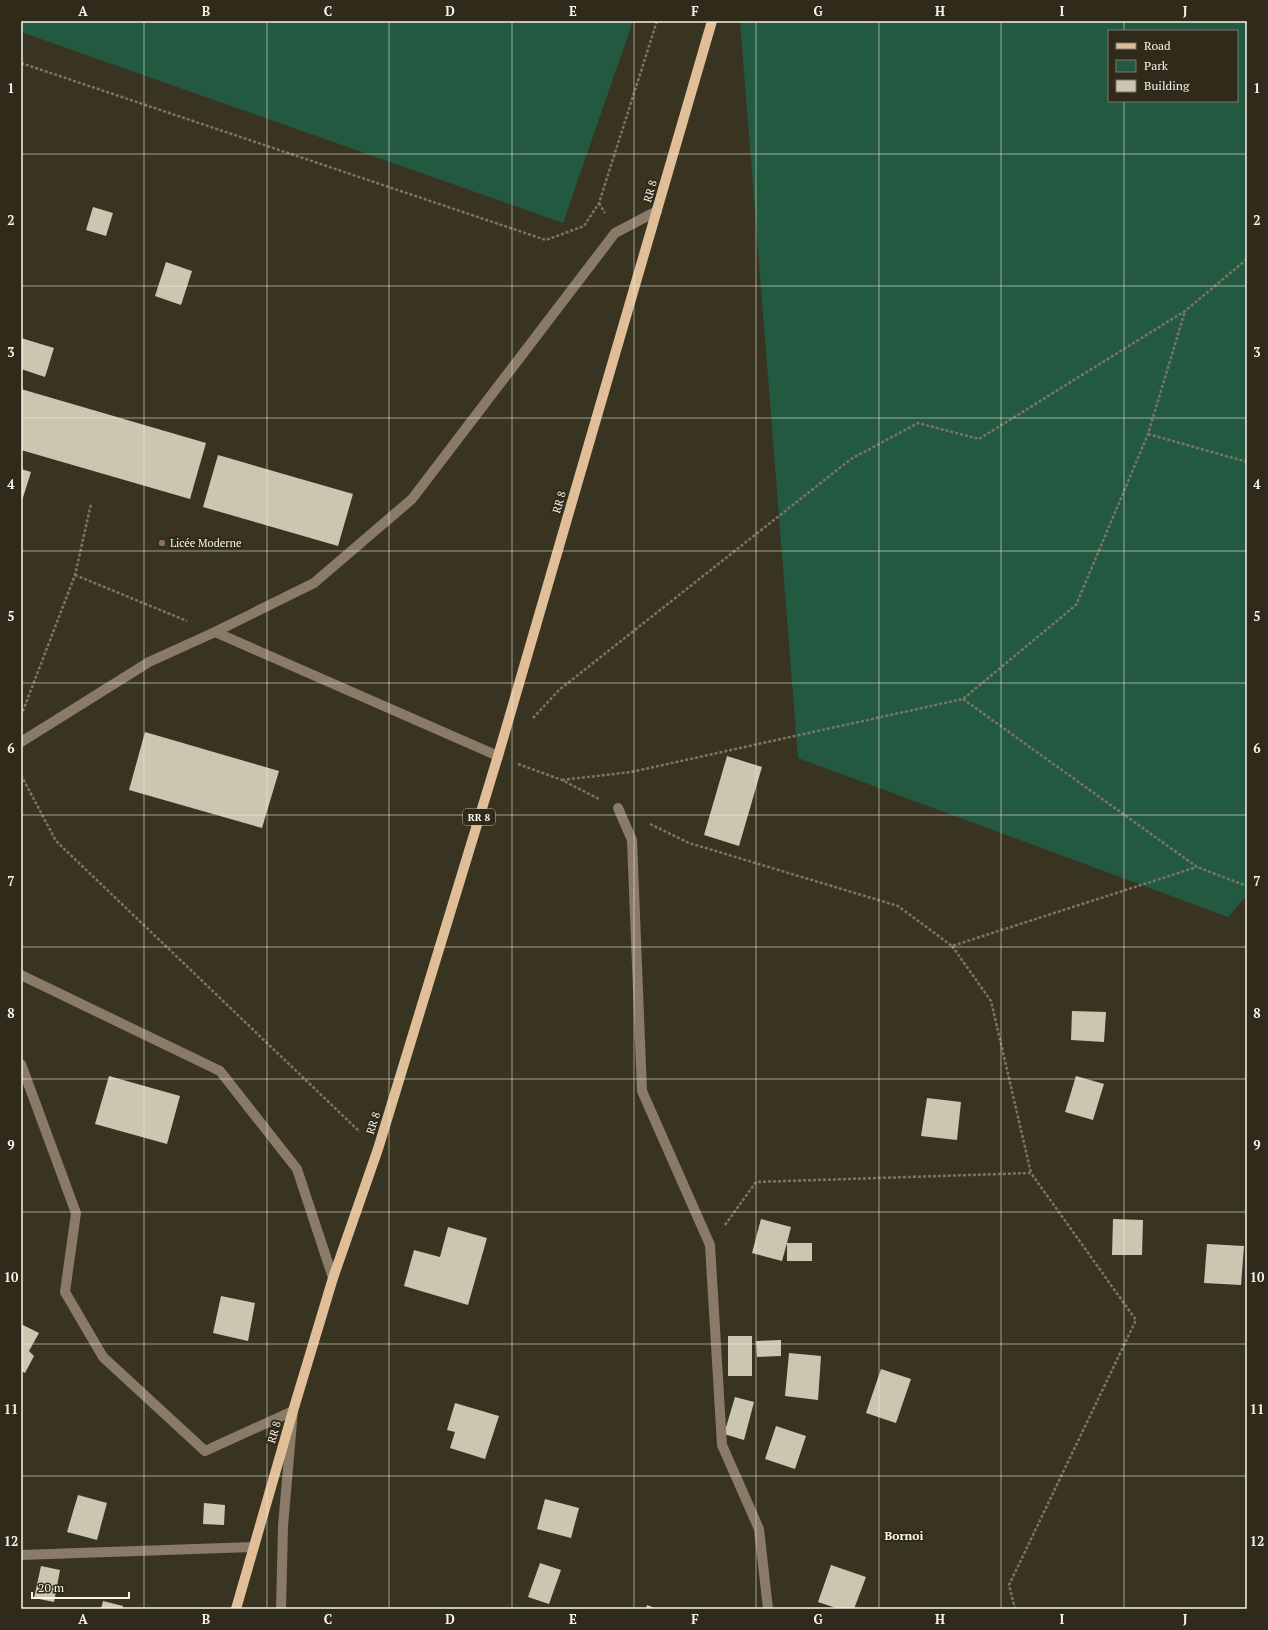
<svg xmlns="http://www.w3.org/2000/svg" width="1268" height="1630" font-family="'PT Serif',serif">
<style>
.green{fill:#235940;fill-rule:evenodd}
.building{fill:#ccc6b0}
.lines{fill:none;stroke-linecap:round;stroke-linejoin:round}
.path{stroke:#7a7566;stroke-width:2.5;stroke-dasharray:3 2;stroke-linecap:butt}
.minor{stroke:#8a7a68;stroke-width:10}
.major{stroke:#dfbe98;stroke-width:10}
.grid{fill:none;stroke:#f8f5ea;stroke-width:1;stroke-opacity:0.55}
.education-dot{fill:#8d6e63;stroke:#2f2a19;stroke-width:1.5}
.labels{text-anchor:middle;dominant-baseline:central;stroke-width:4;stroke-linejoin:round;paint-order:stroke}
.shield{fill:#2f2a19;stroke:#bcb8ab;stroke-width:1}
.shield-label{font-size:10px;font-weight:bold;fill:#f8f5ea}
.street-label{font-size:11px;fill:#f8f5ea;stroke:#2f2a19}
.poi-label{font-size:11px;fill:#f8f5ea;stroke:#2f2a19;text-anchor:start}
.neighbourhood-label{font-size:12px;font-weight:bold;fill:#f8f5ea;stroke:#2f2a19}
.neatline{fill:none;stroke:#f8f5ea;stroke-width:1.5}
.grid-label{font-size:13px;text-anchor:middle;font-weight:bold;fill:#f8f5ea}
</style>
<rect width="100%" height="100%" fill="#393422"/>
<g class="green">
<path d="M21 21H633L563 223 21 32Z"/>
<path d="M740 21H1247V895L1228 917 798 758ZM1109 31H1237V101H1109Z"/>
</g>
<g class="building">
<path d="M93 207 113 213 106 236 86 230Z"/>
<path d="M166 262 192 271 181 305 155 296Z"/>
<path d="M21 338 54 348 45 377 21 369Z"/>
<path d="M21 389 206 443 190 499 21 450Z"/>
<path d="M218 455 353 494 338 546 203 507Z"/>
<path d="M21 469 31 472 21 504Z"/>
<path d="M145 732 279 771 262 828 129 790Z"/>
<path d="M727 756 762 767 739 846 704 835Z"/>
<path d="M1072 1011 1106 1012 1104 1042 1071 1040Z"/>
<path d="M109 1076 180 1096 167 1144 95 1124Z"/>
<path d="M1076 1076 1104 1084 1093 1120 1065 1112Z"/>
<path d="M927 1098 961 1102 957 1140 921 1136Z"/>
<path d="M761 1219 791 1227 787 1243H812V1261H787V1243L782 1261 752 1253Z"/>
<path d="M1113 1219 1143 1220 1142 1255H1112Z"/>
<path d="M448 1227 487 1238 468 1305 404 1286 414 1250 440 1257Z"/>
<path d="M1207 1244 1244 1246 1241 1285 1204 1283Z"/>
<path d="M221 1296 255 1303 248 1341 213 1333Z"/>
<path d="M21 1324 39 1333 29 1351 34 1356 25 1373 21 1371Z"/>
<rect x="728" y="1336" width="24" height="40"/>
<path d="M781 1340V1356L757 1357 756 1341Z"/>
<path d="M789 1353 821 1356 818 1400 785 1396Z"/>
<path d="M881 1369 911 1379 896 1423 866 1413Z"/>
<path d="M735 1397 754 1402 744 1440 724 1434Z"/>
<path d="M455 1403 499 1416 485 1459 450 1448 455 1432 447 1430Z"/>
<path d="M776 1426 806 1436 795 1469 765 1459Z"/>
<path d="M78 1495 107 1503 97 1540 67 1532Z"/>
<path d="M545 1499 579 1508 571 1538 537 1529Z"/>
<path d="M204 1503 225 1505 224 1525 203 1524Z"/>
<path d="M540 1563 561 1570 549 1604 528 1597Z"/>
<path d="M831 1565 866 1577 854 1609H839L818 1602Z"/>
<path d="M41 1566 60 1570 54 1602 34 1598Z"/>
<path d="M103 1601 123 1606 122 1609H101Z"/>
<path d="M647 1605 657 1609H646Z"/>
</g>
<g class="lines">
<g class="path">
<path d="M21 63 546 240 584 226 599 203 657 21"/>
<path d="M599 203 605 213"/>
<path d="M1148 434 1247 462"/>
<path d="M75 575 187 621"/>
<path d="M963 699 1197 867 1247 886"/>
<path d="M21 716 75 575 91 504"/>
<path d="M533 718 559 690 851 459 918 423 979 439 1185 311 1247 259"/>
<path d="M518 764 562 780 599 799"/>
<path d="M21 775 56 841 360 1132"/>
<path d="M562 780 631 772 963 699 1076 605 1148 434 1185 311"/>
<path d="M650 824 689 843 898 906 952 946 1197 867"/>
<path d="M952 946 991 1001 1031 1173"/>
<path d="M725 1225 756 1182 1031 1173 1136 1320 1009 1585 1015 1609"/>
</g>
<g class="minor">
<path d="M215 632 498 756"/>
<path d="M21 742 149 662 215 632 314 583 412 499 615 233 657 211"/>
<path d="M618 808 632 840 642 1091 710 1245 722 1445 759 1529 768 1609"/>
<path d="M21 975 220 1071 297 1169 333 1278"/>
<path d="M21 1064 76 1213 65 1292 103 1357 205 1451 293 1411 283 1526 281 1609"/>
<path d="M21 1555 253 1547"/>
</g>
<path class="major" d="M236 1609 293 1411 333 1278 378 1149 498 756 712 21"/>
</g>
<path class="grid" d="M144 21V1609M267 21V1609M389 21V1609M512 21V1609M634 21V1609M756 21V1609M879 21V1609M1001 21V1609M1124 21V31M1124 101V1609M21 154H1247M21 286H1247M21 418H1247M21 551H1247M21 683H1247M21 815H1247M21 947H1247M21 1079H1247M21 1212H1247M21 1344H1247M21 1476H1247"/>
<circle class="education-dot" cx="162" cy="543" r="4"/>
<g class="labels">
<rect class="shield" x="463" y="809" width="32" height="16" rx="3"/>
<g class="shield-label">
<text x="479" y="817">RR 8</text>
</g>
<g class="street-label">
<text transform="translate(650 191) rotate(-74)">RR 8</text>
<text transform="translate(559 502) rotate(-74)">RR 8</text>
<text transform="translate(373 1123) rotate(-73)">RR 8</text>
<text transform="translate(274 1432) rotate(-74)">RR 8</text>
</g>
<g class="poi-label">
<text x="170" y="543">Licée Moderne</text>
</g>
<g class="neighbourhood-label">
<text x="904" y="1535">Bornoi</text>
</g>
</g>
<rect width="1268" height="1630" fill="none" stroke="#2f2a19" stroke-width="44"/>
<rect x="1108" y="30" width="130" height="72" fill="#2f2a19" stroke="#7f7b6d"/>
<rect x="1116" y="43" width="20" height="6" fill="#dfbe98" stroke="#7f7b6d"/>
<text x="1144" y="50" font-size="12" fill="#f8f5ea">Road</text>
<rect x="1116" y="60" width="20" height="12" fill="#235940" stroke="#7f7b6d"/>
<text x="1144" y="70" font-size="12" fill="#f8f5ea">Park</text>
<rect x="1116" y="80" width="20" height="12" fill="#ccc6b0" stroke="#7f7b6d"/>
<text x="1144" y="90" font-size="12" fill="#f8f5ea">Building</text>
<path d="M32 1592v6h97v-6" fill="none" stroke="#f8f5ea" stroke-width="2"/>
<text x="38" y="1592" font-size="12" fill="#f8f5ea" stroke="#2f2a19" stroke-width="3" paint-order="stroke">20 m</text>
<rect x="22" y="22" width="1224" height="1586" class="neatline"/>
<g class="grid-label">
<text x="83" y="16">A</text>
<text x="206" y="16">B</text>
<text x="328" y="16">C</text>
<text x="450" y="16">D</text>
<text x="573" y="16">E</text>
<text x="695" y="16">F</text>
<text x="818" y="16">G</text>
<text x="940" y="16">H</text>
<text x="1062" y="16">I</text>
<text x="1185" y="16">J</text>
<text x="11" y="93">1</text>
<text x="1257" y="93">1</text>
<text x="11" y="225">2</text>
<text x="1257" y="225">2</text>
<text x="11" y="357">3</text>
<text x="1257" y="357">3</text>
<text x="11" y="489">4</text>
<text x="1257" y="489">4</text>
<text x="11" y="621">5</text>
<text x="1257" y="621">5</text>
<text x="11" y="753">6</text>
<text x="1257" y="753">6</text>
<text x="11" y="886">7</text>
<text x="1257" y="886">7</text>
<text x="11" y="1018">8</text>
<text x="1257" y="1018">8</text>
<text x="11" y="1150">9</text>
<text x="1257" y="1150">9</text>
<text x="11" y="1282">10</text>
<text x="1257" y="1282">10</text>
<text x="11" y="1414">11</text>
<text x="1257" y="1414">11</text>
<text x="11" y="1546">12</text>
<text x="1257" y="1546">12</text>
<text x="83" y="1624">A</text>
<text x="206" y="1624">B</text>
<text x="328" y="1624">C</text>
<text x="450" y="1624">D</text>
<text x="573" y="1624">E</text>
<text x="695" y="1624">F</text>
<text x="818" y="1624">G</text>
<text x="940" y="1624">H</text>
<text x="1062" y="1624">I</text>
<text x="1185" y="1624">J</text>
</g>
</svg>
